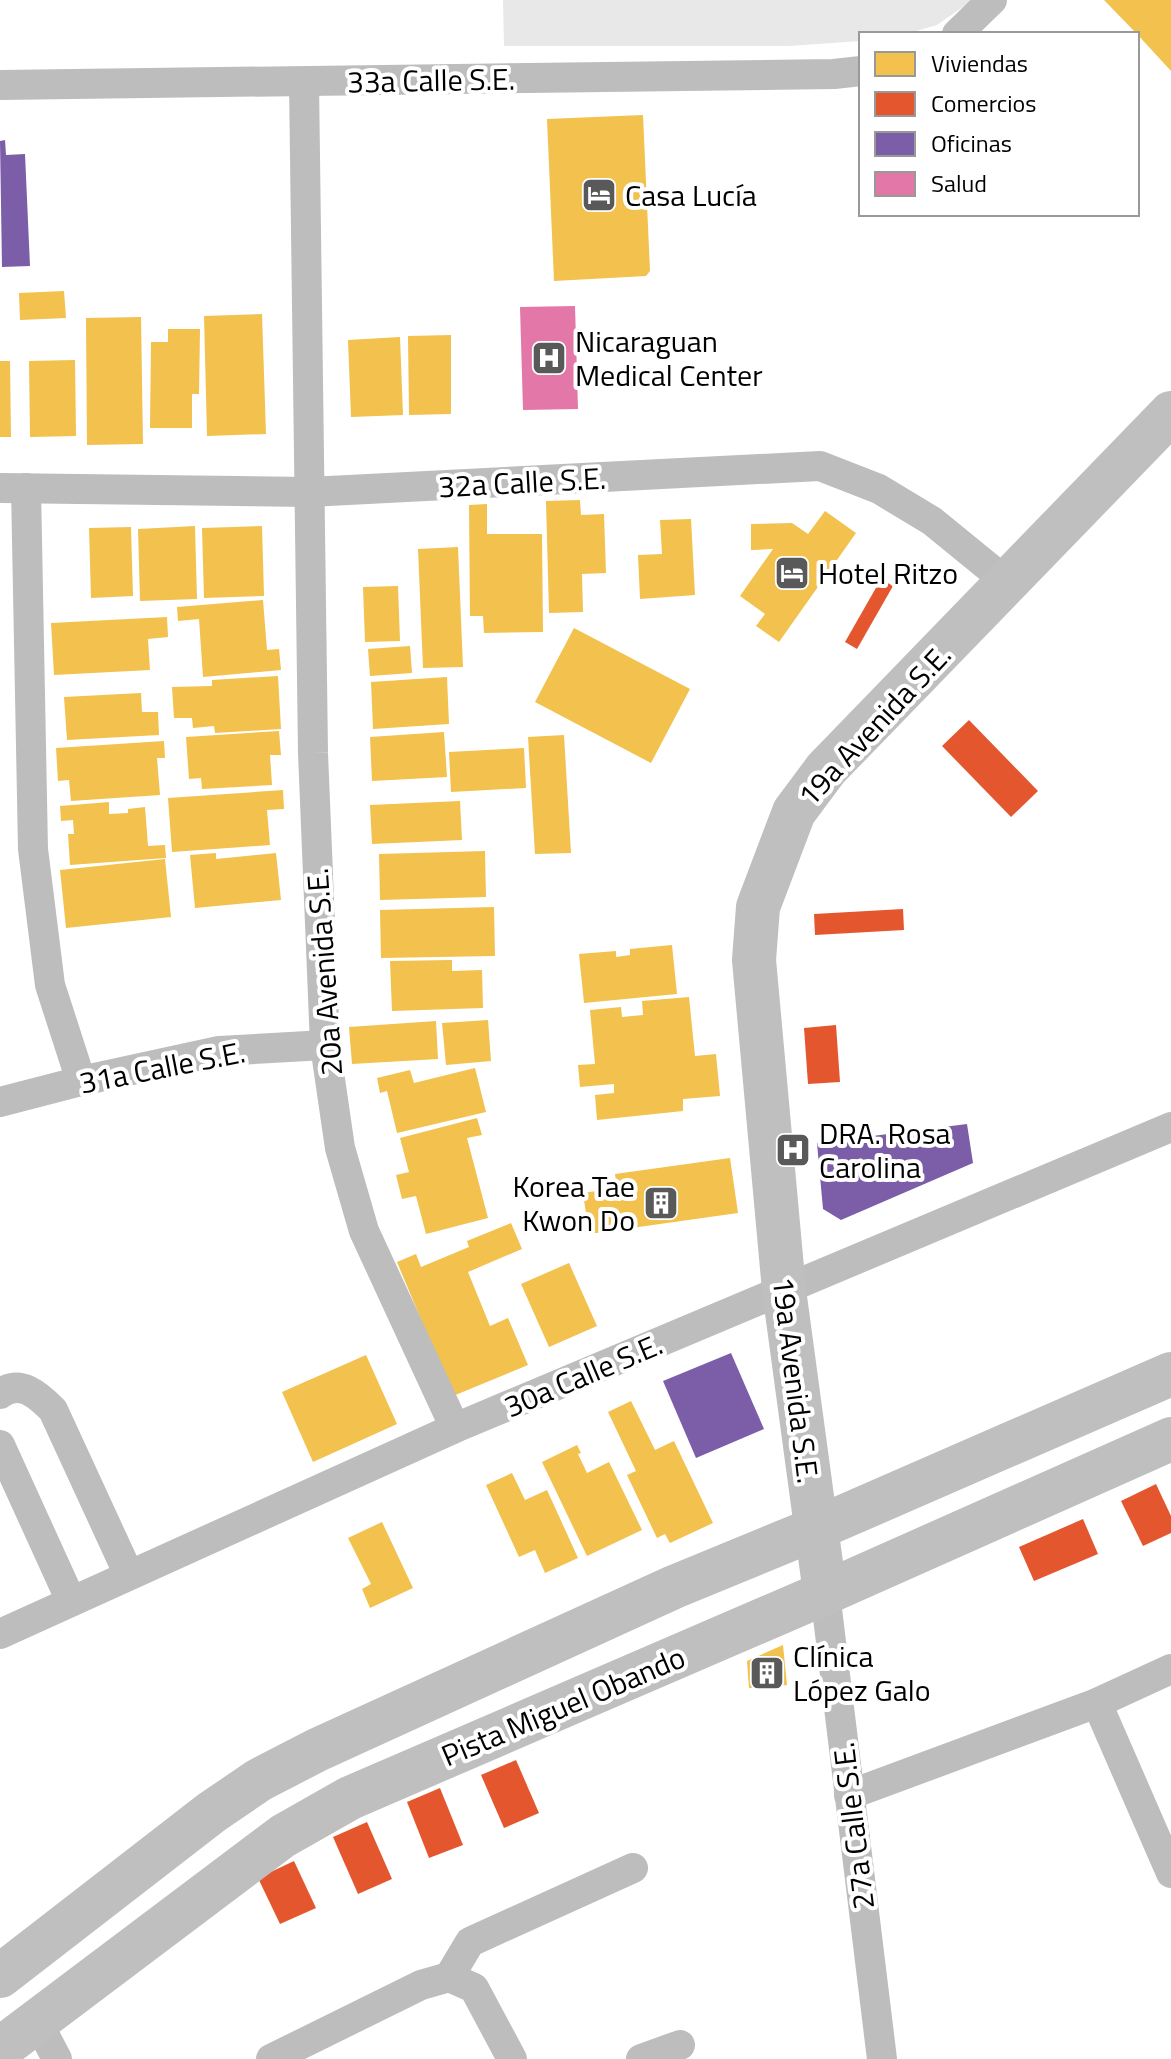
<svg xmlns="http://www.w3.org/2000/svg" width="1171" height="2059" font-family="'Titillium Web',sans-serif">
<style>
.green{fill:#e8e8e8}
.homes{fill:#f2c14e}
.shops{fill:#e4572e}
.offices{fill:#7b5ea7}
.health{fill:#e377a8}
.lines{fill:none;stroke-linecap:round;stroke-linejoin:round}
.street{stroke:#bdbdbd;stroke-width:30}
.secondary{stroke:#bfbfbf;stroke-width:44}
.labels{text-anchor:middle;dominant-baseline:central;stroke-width:8;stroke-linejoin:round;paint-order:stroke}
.street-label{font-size:30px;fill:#000;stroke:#fff}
.poi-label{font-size:30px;fill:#000;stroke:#fff;text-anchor:start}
</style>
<rect width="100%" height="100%" fill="#fff"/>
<path class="green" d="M503 0H973L937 25 906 34H861V41L789 46H504Z"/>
<g class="homes">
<path d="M1104 0H1171V71L1137 34Z"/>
<path d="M643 115 650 271 646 276 554 281 547 119Z"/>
<path d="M64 291 66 318 20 320 19 293Z"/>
<path d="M262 314 266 434 207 436 204 316Z"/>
<path d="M141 317 143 444 87 445 86 318Z"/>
<path d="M168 329H200L199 394H192V428H150L151 342H168Z"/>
<path d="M451 335V414L409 415 408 336Z"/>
<path d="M400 337 403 415 351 417 348 340Z"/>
<path d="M75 360 76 436 30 437 29 361Z"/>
<path d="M0 361H10L11 437H0Z"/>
<path d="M580 500 581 515 604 514 606 573 582 574 583 612 549 613 546 501Z"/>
<path d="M487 504V534H542L543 632 484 633 483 616H470L469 505Z"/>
<path d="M825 511 856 533 779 642 756 626 765 614 740 596 773 549 751 550V524L792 523 808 534Z"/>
<path d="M691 519 695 595 640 599 638 555 662 554 660 520Z"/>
<path d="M195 526 197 599 140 601 138 529Z"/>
<path d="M262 526 264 596 204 598 202 528Z"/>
<path d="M131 527 133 596 91 598 89 528Z"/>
<path d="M458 547 463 667 423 668 418 549Z"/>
<path d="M398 586 400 641 365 642 363 587Z"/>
<path d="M263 600 267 650 279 649 281 670 203 677 199 619 178 621 177 607Z"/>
<path d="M167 617 168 637 148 639 150 670 54 675 51 623Z"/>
<path d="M574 628 690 689 651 763 535 702Z"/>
<path d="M410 646 412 673 370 676 368 649Z"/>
<path d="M278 676 281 729 215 733 214 726 193 728 192 718H174L172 687 212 686V680Z"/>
<path d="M447 677 449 724 373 729 371 682Z"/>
<path d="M141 693 142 712H158L159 735 67 740 64 697Z"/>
<path d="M279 731 281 755H270L272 785 202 789 201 778 189 779 186 737Z"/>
<path d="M444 732 447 777 372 781 370 737Z"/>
<path d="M564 735 571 853 535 854 528 737Z"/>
<path d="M164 741 165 758H157L160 795 71 801 69 780 58 781 56 748Z"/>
<path d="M524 748 526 788 451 792 449 752Z"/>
<path d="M283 790 284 809 267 810 270 845 172 852 168 798Z"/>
<path d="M460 801 462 840 372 844 370 805Z"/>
<path d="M109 802V814L128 813V809L145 807 148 846 165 845 166 858 70 865 68 834H74L73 820 61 821 60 806Z"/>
<path d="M485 851 486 897 380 900 379 854Z"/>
<path d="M216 853V859L276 853 281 900 195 908 190 855Z"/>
<path d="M165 859 171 917 66 928 60 870Z"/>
<path d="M494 907 495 956 381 958 380 910Z"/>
<path d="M672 945 677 994 584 1003 579 954 616 951V957L630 955V949Z"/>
<path d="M452 960V971L482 970 483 1008 392 1011 390 961Z"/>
<path d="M689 997 695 1056 716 1054 720 1096 683 1099V1111L597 1120 595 1095 614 1093V1084L580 1087 578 1065 595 1064 590 1010 621 1007 622 1017 643 1015 642 1001Z"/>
<path d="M488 1020 491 1061 446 1065 442 1023Z"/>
<path d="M436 1021 438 1059 352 1064 349 1027Z"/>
<path d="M475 1068 486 1112 397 1133 387 1091 380 1093 377 1078 410 1070 414 1083Z"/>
<path d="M477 1118 482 1135 467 1138 488 1218 426 1234 416 1196 402 1199 396 1175 409 1172 400 1138Z"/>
<path d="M730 1158 738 1213 589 1234 583 1193 617 1188 615 1174Z"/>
<path d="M511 1223 522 1249 468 1272 490 1326 508 1318 528 1365 453 1396 397 1262 416 1254 421 1267 469 1247 467 1241Z"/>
<path d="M569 1263 597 1326 549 1347 521 1284Z"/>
<path d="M366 1355 397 1424 313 1462 282 1392Z"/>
<path d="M631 1401 655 1450 674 1441 713 1523 670 1543 665 1534 657 1538 627 1475 636 1471 608 1412Z"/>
<path d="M577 1445 581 1453 578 1454 587 1473 609 1462 642 1530 587 1556 542 1462Z"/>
<path d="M512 1473 525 1500 547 1490 578 1558 545 1573 535 1550 519 1557 486 1485Z"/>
<path d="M382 1522 413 1588 370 1608 362 1589 371 1584 348 1538Z"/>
<path d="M783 1645 787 1685 749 1688 747 1661Z"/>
</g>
<g class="shops">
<path d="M881 579 893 586 857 649 845 642Z"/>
<path d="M969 720 1038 791 1011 817 942 746Z"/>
<path d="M903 909 904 930 815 935 814 914Z"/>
<path d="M836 1025 840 1082 808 1084 804 1028Z"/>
<path d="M1156 1484 1171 1516V1533L1143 1546 1121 1501Z"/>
<path d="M1083 1519 1098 1554 1034 1581 1019 1547Z"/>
<path d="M516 1760 539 1813 504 1828 481 1775Z"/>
<path d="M440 1788 463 1845 429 1858 407 1802Z"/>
<path d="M367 1822 392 1879 358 1894 333 1837Z"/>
<path d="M294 1861 316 1908 280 1924 258 1878Z"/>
</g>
<g class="offices">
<path d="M5 140 6 155 25 154 30 266 2 267 0 141Z"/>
<path d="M967 1124 973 1163 841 1220 823 1209 817 1143Z"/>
<path d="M731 1353 764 1429 696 1458 663 1381Z"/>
</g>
<path class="health" d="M575 306 578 409 523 410 520 307Z"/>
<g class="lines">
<g class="street">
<path d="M957 34 992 0"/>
<path d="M304 82 313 753 325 1045 340 1148 364 1231 455 1428"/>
<path d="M0 85 834 74 861 71"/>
<path d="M0 488 309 492 820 466 879 489 932 521 1008 583"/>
<path d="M26 488 33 849 50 985 81 1081"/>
<path d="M0 1102 81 1081 219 1051 325 1045"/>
<path d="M0 1394C20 1378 39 1396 53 1410L129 1575"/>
<path d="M0 1445 71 1601"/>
<path d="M825 1593 882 2059"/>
<path d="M0 1634 455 1428 1171 1127"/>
<path d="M1097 1703 1171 1873"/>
<path d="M849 1795 1097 1703 1171 1669"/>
<path d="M449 1977 470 1942 633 1868"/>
<path d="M449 1977 474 1988 512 2059"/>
<path d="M37 2021 57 2059"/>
<path d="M271 2059 421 1985 449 1977"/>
<path d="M641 2059 680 2045"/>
</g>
<g class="secondary">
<path d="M825 1593 784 1290 754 960 758 907 794 812 826 769 1171 413"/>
<path d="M0 1976 212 1812 259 1780 317 1750 674 1587 815 1529 1171 1374"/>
<path d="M0 2049 283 1836 350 1798 825 1593 1171 1439"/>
</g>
</g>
<defs>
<g id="hotel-square" transform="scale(1.8)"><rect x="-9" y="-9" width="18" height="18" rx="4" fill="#595959" stroke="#fff"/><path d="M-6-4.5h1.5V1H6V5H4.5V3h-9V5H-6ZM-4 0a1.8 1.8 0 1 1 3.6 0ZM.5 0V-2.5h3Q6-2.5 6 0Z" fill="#fff"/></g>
<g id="hospital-square" transform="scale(1.8)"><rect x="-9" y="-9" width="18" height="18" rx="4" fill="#595959" stroke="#fff"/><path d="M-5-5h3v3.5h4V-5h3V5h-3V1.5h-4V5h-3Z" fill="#fff"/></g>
<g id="building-square" transform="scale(1.8)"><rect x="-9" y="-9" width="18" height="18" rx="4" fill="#595959" stroke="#fff"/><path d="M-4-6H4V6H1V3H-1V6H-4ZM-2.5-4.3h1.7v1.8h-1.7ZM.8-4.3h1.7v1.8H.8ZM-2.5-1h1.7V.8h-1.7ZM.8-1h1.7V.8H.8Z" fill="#fff"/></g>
</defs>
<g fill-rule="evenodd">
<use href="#hotel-square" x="599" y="195"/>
<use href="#hospital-square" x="549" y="358"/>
<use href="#hotel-square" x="792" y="573"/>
<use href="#hospital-square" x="793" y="1150"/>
<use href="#building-square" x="661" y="1203"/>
<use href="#building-square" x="767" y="1673"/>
</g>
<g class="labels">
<g class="street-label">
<text transform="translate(431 80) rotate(-1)">33a Calle S.E.</text>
<text transform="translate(522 482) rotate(-3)">32a Calle S.E.</text>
<text transform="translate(874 725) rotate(-47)">19a Avenida S.E.</text>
<text transform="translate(324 972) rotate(-94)">20a Avenida S.E.</text>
<text transform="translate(162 1067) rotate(-11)">31a Calle S.E.</text>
<text transform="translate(583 1375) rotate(-23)">30a Calle S.E.</text>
<text transform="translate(796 1380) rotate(83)">19a Avenida S.E.</text>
<text transform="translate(563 1706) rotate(-23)">Pista Miguel Obando</text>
<text transform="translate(853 1826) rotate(-97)">27a Calle S.E.</text>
</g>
<g class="poi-label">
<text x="625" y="195">Casa Lucía</text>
<text x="575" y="341">Nicaraguan<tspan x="575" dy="34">Medical Center</tspan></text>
<text x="818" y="573">Hotel Ritzo</text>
<text x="819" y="1133">DRA. Rosa<tspan x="819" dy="34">Carolina</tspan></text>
<text x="635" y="1186" text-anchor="end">Korea Tae<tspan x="635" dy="34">Kwon Do</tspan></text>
<text x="793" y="1656">Clínica<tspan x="793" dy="34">López Galo</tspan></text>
</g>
</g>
<rect x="859" y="32" width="280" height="184" fill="#ffffff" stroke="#999999" stroke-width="2"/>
<rect x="875" y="52" width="40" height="24" fill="#f2c14e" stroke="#999999" stroke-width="2"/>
<text x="931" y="72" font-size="24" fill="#000000">Viviendas</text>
<rect x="875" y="92" width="40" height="24" fill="#e4572e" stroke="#999999" stroke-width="2"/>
<text x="931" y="112" font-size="24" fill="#000000">Comercios</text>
<rect x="875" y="132" width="40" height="24" fill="#7b5ea7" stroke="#999999" stroke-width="2"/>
<text x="931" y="152" font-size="24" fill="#000000">Oficinas</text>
<rect x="875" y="172" width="40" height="24" fill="#e377a8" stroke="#999999" stroke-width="2"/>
<text x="931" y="192" font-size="24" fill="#000000">Salud</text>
</svg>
